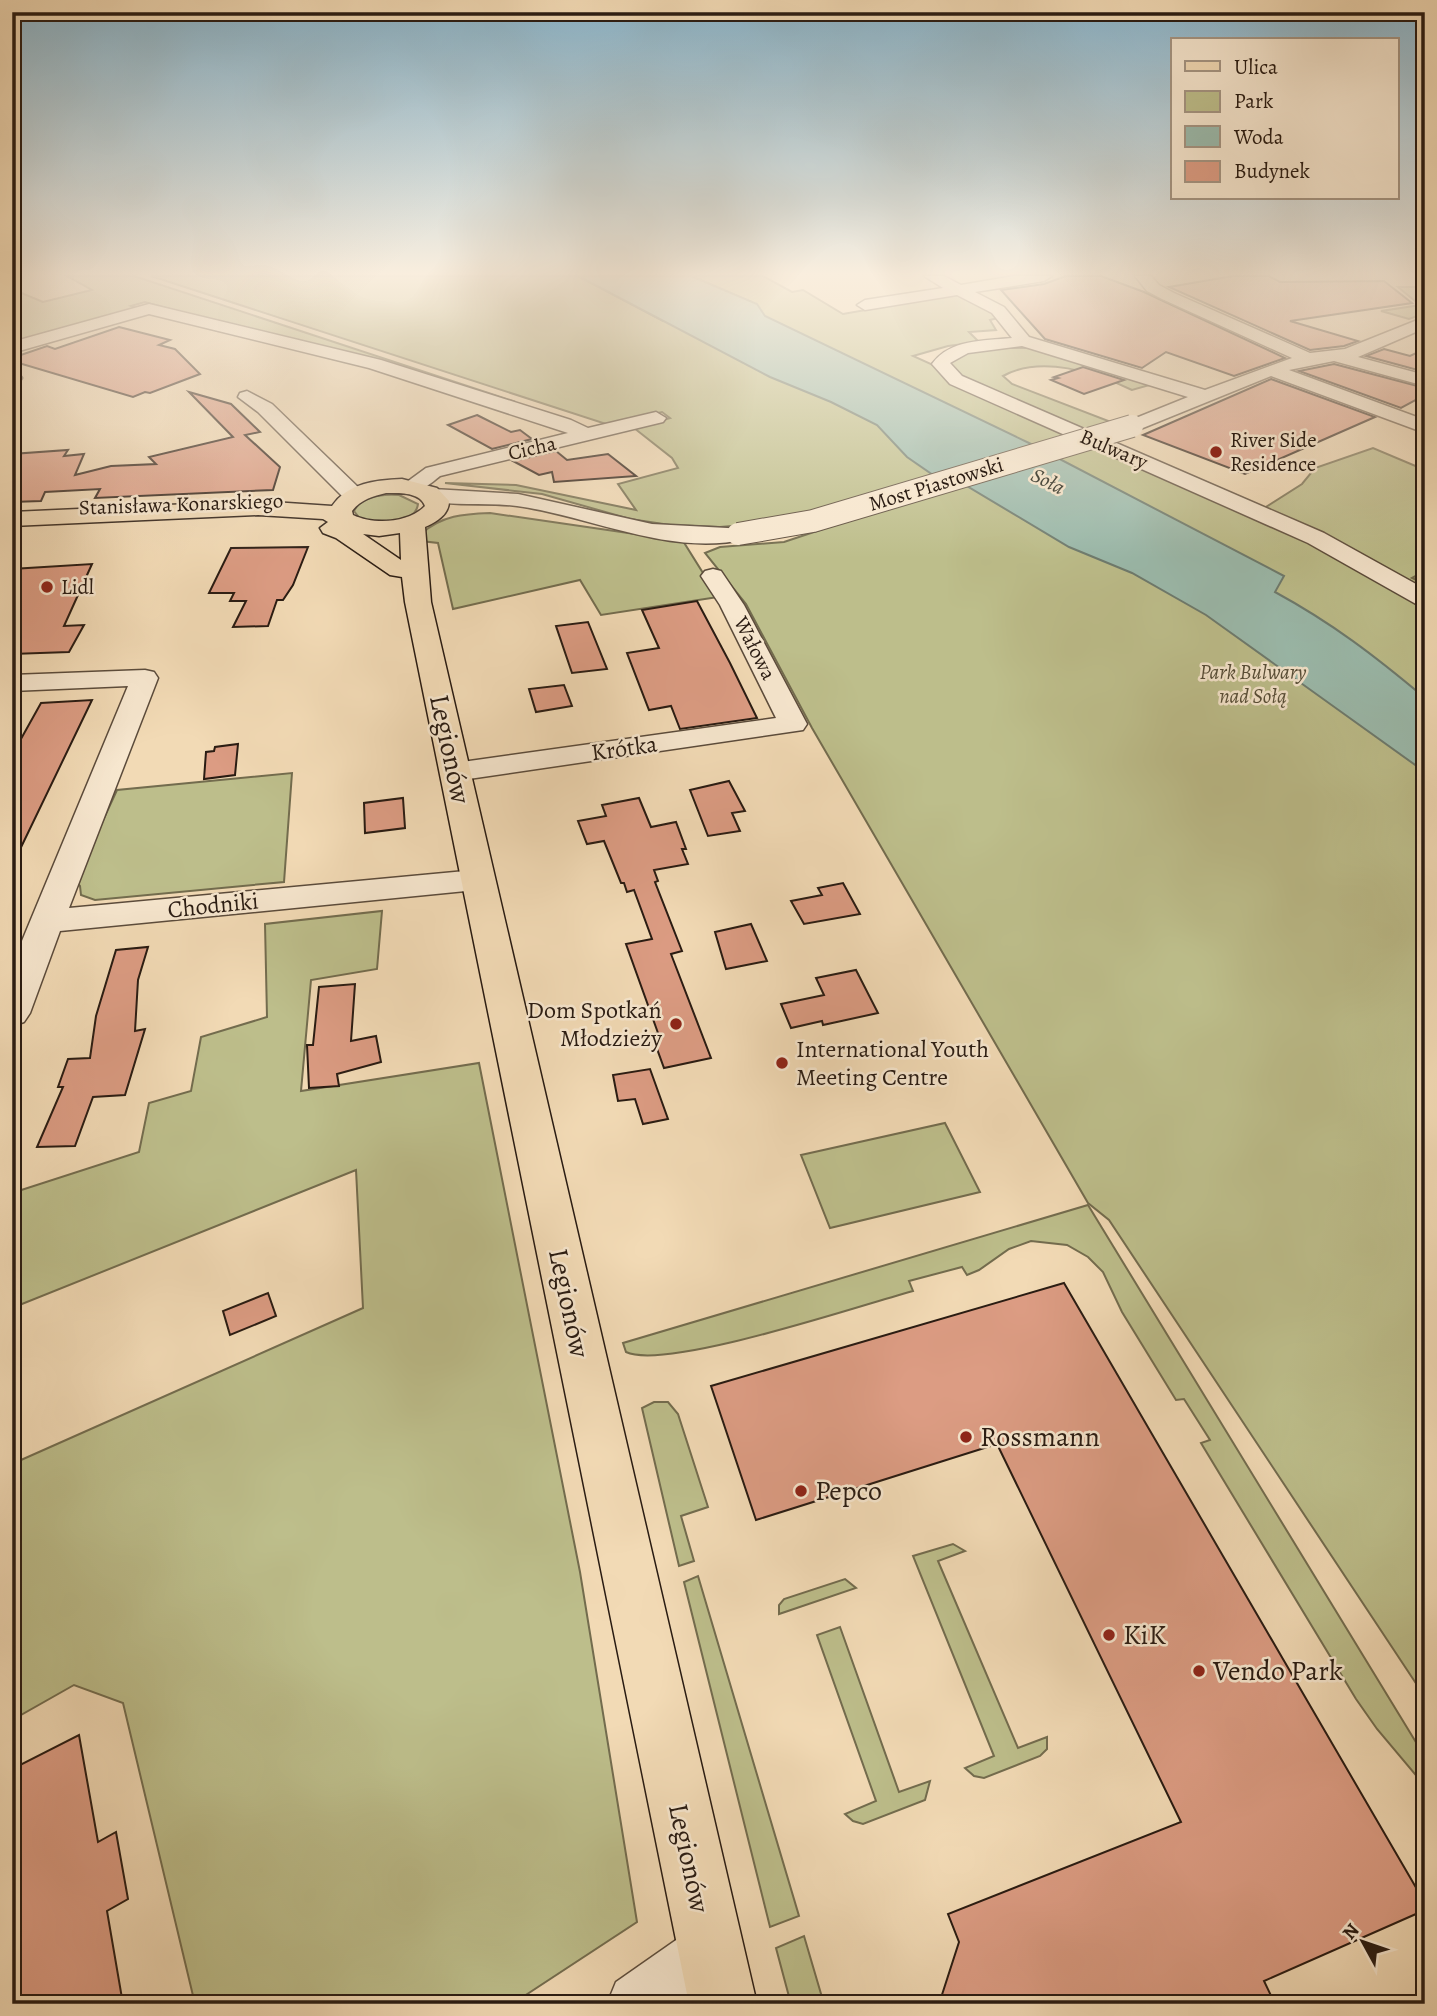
<svg xmlns="http://www.w3.org/2000/svg" width="1437" height="2016" font-family="Alegreya,serif">
<style>
.green{fill:#bdbe8b;stroke:#736c4e;stroke-width:2}
.water{fill:#9bbbad;stroke:#6d7b6f;stroke-width:2}
.building{fill:#dc9c83;stroke:#291b12;stroke-width:2}
.lines{fill:none;stroke-linecap:round;stroke-linejoin:round}
.minor-casing{stroke:#5b4b3b;stroke-width:3}
.major-casing{stroke:#291b12;stroke-width:3}
.minor{fill:#f7e7cf;fill-rule:evenodd}
.major{fill:#f2dab5;fill-rule:evenodd}
.minor-bridge-far1-casing{stroke:#5b4b3b;stroke-width:18;stroke-linecap:butt}
.minor-bridge-casing{stroke:#5b4b3b;stroke-width:24;stroke-linecap:butt}
.minor-bridge-far1{stroke:#f7e7cf;stroke-width:18}
.minor-bridge{stroke:#f7e7cf;stroke-width:22}
.poi-dot{fill:#8f2418;stroke:#f7e7cf;stroke-width:2.5}
.labels{text-anchor:middle;dominant-baseline:central;stroke-width:5;stroke-linejoin:round;paint-order:stroke}
.far-poi-label{font-size:21px;fill:#291b12;stroke:#f7e7cf;text-anchor:start}
.far-street-label{font-size:21px;fill:#291b12;stroke:#f7e7cf}
.far-water-label{font-size:21px;font-style:italic;fill:#4b4b40;stroke:#f7e7cf}
.far-park-label{font-size:21px;font-style:italic;fill:#554c36;stroke:#f7e7cf}
.street-label{font-size:24px;fill:#291b12;stroke:#f7e7cf}
.poi-label{font-size:24px;fill:#291b12;stroke:#f7e7cf;text-anchor:end}
.near-street-label{font-size:28px;fill:#291b12;stroke:#f7e7cf}
.near-poi-label{font-size:28px;fill:#291b12;stroke:#f7e7cf;text-anchor:start}
</style>
<rect width="100%" height="100%" fill="#f2dab5"/>
<filter id="stains"><feTurbulence type="fractalNoise" baseFrequency=".00286" numOctaves="4"/><feColorMatrix values="0 0 0 0 .2 0 0 0 0 .09 0 0 0 0 .02 0 0 0 .5 -.17"/></filter>
<radialGradient id="worn" r=".72"><stop offset=".6" stop-color="#630" stop-opacity="0"/><stop offset="1" stop-color="#630" stop-opacity=".3"/></radialGradient>
<g class="green">
<path d="M67 276H134L513 401 509 403 145 302 131 306 136 308 12 346V289L43 302 92 290Z"/>
<path d="M151 276H578L663 321 749 301 691 276H763L792 292 803 290 843 314 957 294 989 309 998 318 990 320 996 330 969 332 979 342 948 346 913 356 1258 512 1302 484 1315 468 1373 448 1425 470V571L1412 578 1425 584V1697L1109 1220 1088 1203 812 728 746 604 705 553 720 547 784 542 823 529 768 523 720 527 670 525 630 519 542 494 445 483 516 485 636 510 618 484 678 468 672 458 634 428 670 418 662 412 606 424Z"/>
<path d="M1398 287H1425V313L1409 319 1381 311 1420 305Z"/>
<path d="M988 348H1032L1153 384 1132 390C1095 372 1041 355 1003 376L1012 384 1111 422 1083 433 960 378 948 365 951 358 960 353Z"/>
<path d="M399 495 418 504C415 527 378 521 361 520L354 511C362 495 383 494 399 495Z"/>
<path d="M490 513 683 541 718 597 601 615 580 580 453 609 438 543 421 541V534C442 515 464 514 490 513Z"/>
<path d="M292 773 284 882 95 900 81 895 80 886 75 881 117 790Z"/>
<path d="M382 911 377 969 311 980 301 1091 479 1063 580 1572 637 1922 512 2004H195L123 1703 74 1685 12 1720V1464L363 1308 356 1170 12 1308V1193L139 1152 149 1103 191 1091 201 1037 267 1017 265 924Z"/>
<path d="M945 1123 980 1192 830 1228 801 1155Z"/>
<path d="M1088 1205 1425 1757V1786L1377 1729 1356 1699 1201 1443 1210 1440 1184 1399 1176 1400 1122 1312 1103 1272 1088 1257 1067 1245 1031 1241 1009 1249 979 1270 967 1275 962 1267 909 1281 913 1291C861 1305 666 1371 626 1352L623 1343Z"/>
<path d="M654 1402H668L678 1414 708 1507 681 1516 694 1561 679 1566 642 1408Z"/>
<path d="M953 1544 965 1551 938 1561 1018 1748 1047 1737V1749L1040 1756 984 1778 974 1776 965 1768 994 1756 913 1556Z"/>
<path d="M698 1576 799 1916 770 1927 684 1582Z"/>
<path d="M845 1579 856 1588 779 1614V1605L784 1599Z"/>
<path d="M840 1627 899 1792 930 1781 925 1800 863 1824 853 1821 845 1814 876 1801 817 1635Z"/>
<path d="M804 1936 824 2004H791L776 1948Z"/>
</g>
<path class="water" d="M578 276H691L757 304 765 316 1029 443 1284 576 1275 592C1332 623 1375 656 1425 698V772L1206 615 1132 573 1069 547 965 485 936 477 907 457 877 425 831 402 770 377Z"/>
<g class="building">
<path d="M1066 276H1101L1144 292 1285 358 1234 376 1166 352 1142 368 1045 339 1001 290 1044 284Z"/>
<path d="M1233 276H1269L1280 282 1384 281 1412 303 1290 321 1358 341 1344 346 1310 350 1169 287Z"/>
<path d="M119 327 170 340 159 345 175 349 200 374 150 393 145 392 133 397 12 361V358L47 346 55 349Z"/>
<path d="M1384 349 1410 356 1425 349V372L1366 356Z"/>
<path d="M1334 364 1425 388V395L1401 408 1299 371Z"/>
<path d="M1083 367 1124 380 1084 394 1051 380 1058 378 1054 377Z"/>
<path d="M1271 379 1375 417 1245 474 1143 435Z"/>
<path d="M189 392 231 404 260 432 245 435 280 467 273 490 95 498 100 489 45 492 41 501 12 502V454L68 450 64 456 84 454 75 475 111 466 156 464 149 457 233 437Z"/>
<path d="M477 415 511 432 520 430 532 439 492 449 448 425Z"/>
<path d="M556 451 567 460 608 454 636 476 554 482 552 472 539 475 513 461Z"/>
<path d="M308 547 293 585 283 600H277L268 626 233 627 246 601H230L234 593H209L231 548Z"/>
<path d="M92 564 64 626 84 625 69 652 12 654V569Z"/>
<path d="M697 601 730 663 757 718 680 729 671 706 649 710 627 653 659 648 642 610Z"/>
<path d="M588 622 607 669 572 673 556 626Z"/>
<path d="M564 685 572 706 536 712 529 689Z"/>
<path d="M92 700 12 866V755L41 703Z"/>
<path d="M238 744 235 775 204 779 206 752 214 751 215 747Z"/>
<path d="M729 781 745 811 732 813 740 831 708 836 690 790Z"/>
<path d="M403 798 405 828 365 833 364 803Z"/>
<path d="M639 798 651 827 676 822 686 849H682L688 864 654 870 658 881 655 882 682 951 671 954 711 1058 664 1068 652 1035 658 1033 626 944 652 939 634 890 627 892 624 883H621L604 841 587 844 578 821 606 816 602 805Z"/>
<path d="M843 883 860 914 804 924 791 901 822 895 818 888Z"/>
<path d="M751 924 767 961 726 969 715 932Z"/>
<path d="M148 947 138 980 135 1031 145 1029 125 1095 93 1097 75 1146 37 1147 63 1087H58L68 1059 90 1058 96 1016 116 950Z"/>
<path d="M856 970 878 1013 823 1025 822 1021 791 1028 781 1004 824 995 816 978Z"/>
<path d="M355 984 351 1041 376 1036 381 1062 337 1074 339 1086 309 1088 307 1045H313L319 987Z"/>
<path d="M650 1069 668 1119 643 1124 635 1099 618 1101 613 1075Z"/>
<path d="M1064 1283 1425 1903V1910L1264 1981 1275 2004H939L959 1942 948 1914 1181 1822 997 1444 756 1520 711 1386Z"/>
<path d="M268 1293 276 1316 230 1335 223 1311Z"/>
<path d="M79 1735 98 1842 116 1832 128 1899 107 1911 123 2004H12V1948L20 1944 12 1888V1769Z"/>
</g>
<g class="lines">
<g class="minor-casing">
<g id="minor">
<path d="M924 276H944L961 285 1014 276H1052L1044 281 975 292 1004 307 1029 337 1205 390 1292 358 1162 299 1147 291 1135 276H1151L1159 285 1174 293 1310 353 1345 349 1425 317V328L1358 357 1425 375V386L1334 361 1289 370 1425 420V433L1271 376 1133 432 1123 426 1126 422 1188 397 1022 346 968 353 950 363 962 376 1324 533 1425 589V606L1416 604 1308 543 950 384 932 364C950 339 983 341 1012 338L992 313 957 295 865 310 857 305 865 300 943 288Z"/>
<path d="M149 304 381 360 571 420 588 428 656 412 666 418 663 422 440 476C429 485 418 495 404 491L400 487 426 468 568 433 369 368 149 314 12 353V342Z"/>
<path d="M12 373 19 374 22 378 19 382 12 383Z"/>
<path d="M247 391 272 404 359 488 365 489 368 494 365 499 357 500 344 498 258 412 238 397 240 393Z"/>
<path d="M433 489 518 494 652 524 746 529 749 534 746 539C671 557 590 516 517 506 487 502 455 507 425 500L422 495 425 490Z"/>
<path d="M713 569 721 571 744 605 807 724 803 730 455 781 445 778 441 772 445 766 455 763 776 718 720 605 701 576 705 571Z"/>
<path d="M145 670 154 672 158 678 69 908 476 870 487 873 492 880 487 887 476 890 60 931 30 1013 24 1022 12 1026V965L128 686 12 691V675Z"/>
<path d="M710 1922 731 1931 740 1952 731 1973 690 2004H607L616 1982 689 1931Z"/>
</g>
</g>
<g class="major-casing">
<path id="major" d="M402 479 437 488 449 501C449 515 436 522 425 527L431 602 757 2004H689L405 602 402 577 390 575 336 538 323 533 320 528 328 522 323 519 258 515 12 526V512L258 501 332 506C348 483 376 480 402 479ZM386 493C400 493 420 492 425 506 409 523 374 525 353 515L352 511C360 500 373 496 386 493ZM400 533 401 560 363 534 379 536Z"/>
</g>
<use href="#minor" class="minor"/>
<use href="#major" class="major"/>
<g class="minor-bridge-far1-casing">
<path id="minor-bridge-far1" d="M1126 428 1133 426"/>
</g>
<g class="minor-bridge-casing">
<path id="minor-bridge" d="M738 534 813 521 1132 426"/>
</g>
<use href="#minor-bridge-far1" class="minor-bridge-far1"/>
<use href="#minor-bridge" class="minor-bridge"/>
</g>
<linearGradient id="sky" x2="0" y2="1"><stop stop-color="#89b7d0"/><stop offset="0.49" stop-color="#f9eede"/><stop offset="1" stop-color="#f9eede" stop-opacity="0"/></linearGradient>
<rect width="1437" height="558" fill="url(#sky)"/>
<g class="poi-dot">
<circle cx="1216" cy="452" r="7"/>
<circle cx="47" cy="587" r="7"/>
<circle cx="676" cy="1024" r="7"/>
<circle cx="782" cy="1063" r="7"/>
<circle cx="966" cy="1437" r="7"/>
<circle cx="801" cy="1491" r="7"/>
<circle cx="1109" cy="1635" r="7"/>
<circle cx="1199" cy="1671" r="7"/>
</g>
<g class="labels">
<g class="far-poi-label">
<text x="1230" y="440">River Side<tspan x="1230" dy="24">Residence</tspan></text>
<text x="61" y="587">Lidl</text>
</g>
<g class="far-street-label">
<text transform="translate(532 448) rotate(-13)">Cicha</text>
<text transform="translate(1114 449) rotate(23)">Bulwary</text>
<text transform="translate(936 484) rotate(-17)">Most Piastowski</text>
<text transform="translate(181 504) rotate(-2)">Stanisława Konarskiego</text>
<text transform="translate(755 648) rotate(63)">Wałowa</text>
</g>
<g class="far-water-label">
<text transform="translate(1048 481) rotate(27)">Soła</text>
</g>
<g class="far-park-label">
<text x="1253" y="672">Park Bulwary<tspan x="1253" dy="24">nad Sołą</tspan></text>
</g>
<g class="street-label">
<text transform="translate(624 748) rotate(-8)">Krótka</text>
<text transform="translate(213 905) rotate(-6)">Chodniki</text>
</g>
<g class="poi-label">
<text x="662" y="1010">Dom Spotkań<tspan x="662" dy="28">Młodzieży</tspan></text>
<text x="796" y="1049" text-anchor="start">International Youth<tspan x="796" dy="28">Meeting Centre</tspan></text>
</g>
<g class="near-street-label">
<text transform="translate(450 749) rotate(78)">Legionów</text>
<text transform="translate(569 1303) rotate(78)">Legionów</text>
<text transform="translate(689 1858) rotate(78)">Legionów</text>
</g>
<g class="near-poi-label">
<text x="980" y="1437">Rossmann</text>
<text x="815" y="1491">Pepco</text>
<text x="1123" y="1635">KiK</text>
<text x="1213" y="1671">Vendo Park</text>
</g>
</g>
<rect width="1437" height="2016" fill="none" stroke="#f2dab5" stroke-width="42"/>
<rect x="14" y="14" width="1409" height="1988" fill="none" stroke="#291b12" stroke-width="3.5"/>
<rect x="21" y="21" width="1395" height="1974" fill="none" stroke="#291b12" stroke-width="2"/>
<rect x="1171" y="38" width="228" height="161" fill="#f7e7cf" stroke="#a59583" stroke-width="2"/>
<rect x="1185" y="61" width="35" height="10" fill="#f2dab5" stroke="#a59583" stroke-width="2"/>
<text x="1234" y="74" font-size="21" fill="#291b12">Ulica</text>
<rect x="1185" y="91" width="35" height="21" fill="#bdbe8b" stroke="#a59583" stroke-width="2"/>
<text x="1234" y="108" font-size="21" fill="#291b12">Park</text>
<rect x="1185" y="126" width="35" height="21" fill="#9bbbad" stroke="#a59583" stroke-width="2"/>
<text x="1234" y="144" font-size="21" fill="#291b12">Woda</text>
<rect x="1185" y="161" width="35" height="21" fill="#dc9c83" stroke="#a59583" stroke-width="2"/>
<text x="1234" y="178" font-size="21" fill="#291b12">Budynek</text>
<g transform="translate(1363 1942) rotate(310)" stroke="#f7e7cf" stroke-width="5" paint-order="stroke">
<path d="M0-5L12 26L0 18L-12 26Z" fill="#291b12"/>
<text y="-10" font-size="19" font-weight="bold" text-anchor="middle" fill="#291b12">N</text>
</g>
<rect width="100%" height="100%" filter="url(#stains)"/>
<rect width="100%" height="100%" fill="url(#worn)"/>
</svg>
